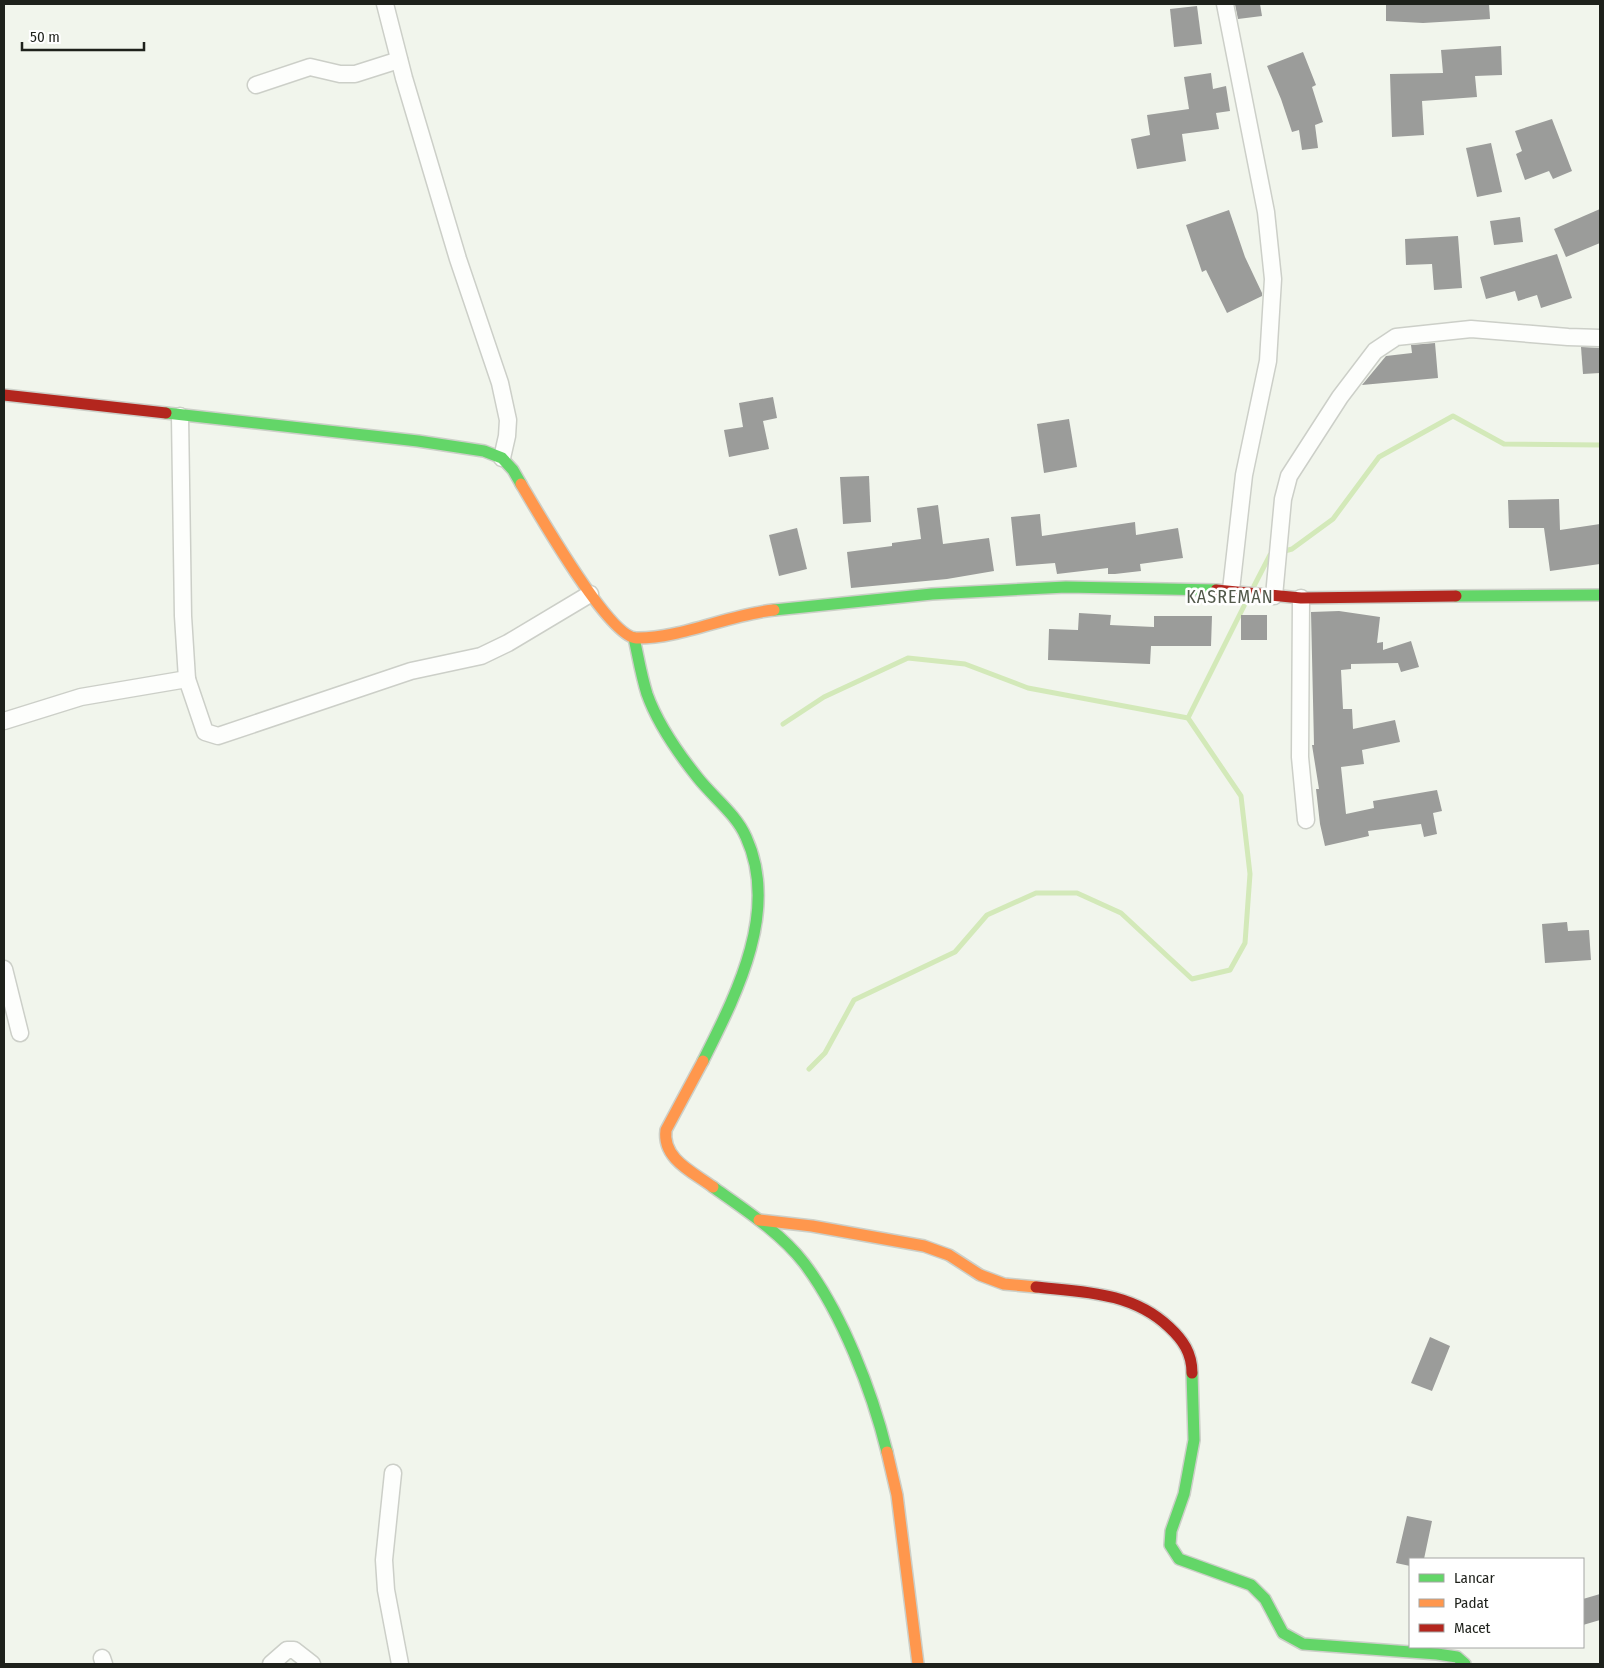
<svg xmlns="http://www.w3.org/2000/svg" width="1604" height="1668" font-family="'Fira Sans Condensed',sans-serif">
<style>
.lines{fill:none;stroke-linecap:round;stroke-linejoin:round}
.stream{stroke:#d3e9b9;stroke-width:5}
.building{fill:#9b9c9a}
.street-casing{stroke:#cccfc8;stroke-width:19}
.fast-casing{stroke:#cccfc8;stroke-width:14}
.slow-casing{stroke:#cccfc8;stroke-width:14}
.jam-casing{stroke:#cccfc8;stroke-width:14}
.street{stroke:#fdfefc;stroke-width:16}
.fast{stroke:#63d668;stroke-width:11}
.slow{stroke:#ff974d;stroke-width:11}
.jam{stroke:#b3261e;stroke-width:11}
.labels{text-anchor:middle;dominant-baseline:central;stroke-width:5;stroke-linejoin:round;paint-order:stroke}
.quarter-label{font-size:18px;letter-spacing:1px;fill:#51584a;stroke:#fff}
</style>
<rect width="100%" height="100%" fill="#f1f5ec"/>
<g class="lines">
<g class="stream">
<path d="M1254 586 1270 555 1292 549 1333 519 1379 457 1453 416 1504 444 1600 445"/>
<path d="M783 724 824 697 908 658 965 664 1028 688 1188 718 1248 598"/>
<path d="M809 1069 825 1053 854 1000 955 952 987 915 1036 893H1077L1121 913 1192 979 1230 970 1245 943 1250 874 1241 796 1188 718"/>
</g>
</g>
<g class="building">
<path d="M1235 4H1260L1262 16 1238 19Z"/>
<path d="M1386 4H1489L1490 19 1423 23 1386 21Z"/>
<path d="M1197 6 1202 44 1174 47 1170 9Z"/>
<path d="M1501 46 1502 75 1475 76 1477 97 1422 101 1424 135 1392 137 1390 74 1443 73 1441 50Z"/>
<path d="M1303 52 1316 85 1312 87 1323 122 1315 125 1318 148 1302 150 1299 130 1292 132 1281 99 1267 66Z"/>
<path d="M1211 73 1213 89 1226 86 1230 111 1216 113 1219 129 1182 134 1186 161 1137 169 1131 139 1150 135 1147 115 1189 109 1184 77Z"/>
<path d="M1552 119 1572 171 1553 179 1549 171 1525 180 1516 154 1522 151 1515 131Z"/>
<path d="M1491 143 1502 192 1477 197 1466 148Z"/>
<path d="M1600 209V243L1566 257 1554 229Z"/>
<path d="M1229 210 1245 257 1262 293V296L1227 313 1206 270 1202 272 1186 225Z"/>
<path d="M1520 217 1523 242 1494 245 1490 221Z"/>
<path d="M1458 236 1462 288 1434 290 1432 264 1406 265 1405 239Z"/>
<path d="M1557 254 1572 298 1541 308 1537 295 1518 301 1515 291 1486 299 1480 277Z"/>
<path d="M1435 343 1438 378 1362 385 1386 356 1412 353 1411 345Z"/>
<path d="M1581 347 1600 348V373L1583 374Z"/>
<path d="M773 397 777 418 763 421 769 449 729 457 724 430 743 427 739 403Z"/>
<path d="M1069 419 1077 467 1044 473 1037 424Z"/>
<path d="M869 476 871 522 843 524 840 477Z"/>
<path d="M1559 499 1560 530 1600 524V564L1550 571 1544 528H1509L1508 500Z"/>
<path d="M938 505 943 544 989 538 994 571 947 579 851 588 847 552 892 546V543L921 539 917 508Z"/>
<path d="M1040 514 1042 536 1135 522 1136 535 1178 528 1183 558 1140 564 1141 571 1115 574H1108V568L1057 574 1055 563 1016 566 1011 517Z"/>
<path d="M797 528 807 569 779 576 769 535Z"/>
<path d="M1339 611 1380 617 1377 643 1383 642V650L1411 641 1419 667 1401 672 1398 663 1351 664V669L1341 670 1343 709H1352L1353 729 1395 720 1400 742 1362 750 1364 764 1341 767 1346 814 1374 808 1373 801 1437 790 1442 811 1433 813 1437 834 1424 837 1421 824 1368 831 1369 836 1325 846 1320 824 1316 789H1319L1312 745H1314L1311 612Z"/>
<path d="M1079 613 1111 615 1110 625 1154 627V616H1212L1211 646H1151L1150 664 1048 660 1049 629 1078 630Z"/>
<rect x="1241" y="615" width="26" height="25"/>
<path d="M1567 922 1568 931 1589 930 1591 960 1545 963 1542 924Z"/>
<path d="M1430 1337 1450 1346 1432 1391 1411 1383Z"/>
<path d="M1407 1516 1432 1521 1424 1559H1410V1566L1396 1563Z"/>
<path d="M1600 1594V1620L1583 1625V1599Z"/>
</g>
<g class="lines">
<g class="street-casing">
<g id="street">
<path d="M385 4 404 78 458 259 500 383 508 420 507 436 502 458"/>
<path d="M1225 4 1266 212 1273 279 1268 361 1244 475 1231 590"/>
<path d="M256 85 310 67 340 74H355L399 60"/>
<path d="M1274 596 1283 499 1289 476 1340 397 1375 351 1396 337 1471 329 1568 337 1600 338"/>
<path d="M1301 598 1300 757 1306 820"/>
<path d="M187 679 205 732 218 736 411 671 481 656 508 643 590 594"/>
<path d="M4 721 81 697 187 679 183 616 180 416"/>
<path d="M4 969 20 1033"/>
<path d="M393 1473 384 1560 386 1590 400 1664"/>
<path d="M102 1658 104 1664"/>
<path d="M271 1664 287 1650H294L312 1664"/>
</g>
</g>
<g class="fast-casing">
<g id="fast">
<path d="M166 413 418 441 484 451 502 458 513 470 521 484"/>
<path d="M1456 596 1600 595"/>
<path d="M774 610 932 594 1066 587 1216 590"/>
<path d="M634 638C638 656 641 675 647 694 658 725 678 753 698 778 713 797 736 814 746 837 780 911 736 995 703 1061"/>
<path d="M713 1187C744 1209 781 1233 804 1263 842 1313 872 1391 887 1452"/>
<path d="M1192 1373 1194 1440 1184 1494 1171 1531 1170 1545 1179 1559 1251 1585 1265 1599 1283 1633 1303 1644 1437 1654 1457 1657 1465 1664"/>
</g>
</g>
<g class="slow-casing">
<g id="slow">
<path d="M521 484C537 511 609 637 636 638 679 639 730 614 774 610"/>
<path d="M703 1061 666 1130C662 1159 693 1172 713 1187"/>
<path d="M759 1220 812 1226 924 1246 949 1255 980 1275 1004 1284 1036 1287"/>
<path d="M887 1452 897 1495 918 1664"/>
</g>
</g>
<g class="jam-casing">
<g id="jam">
<path d="M4 395 166 413"/>
<path d="M1216 590 1301 598 1456 596"/>
<path d="M1036 1287C1084 1292 1132 1292 1169 1327 1183 1340 1192 1353 1192 1373"/>
</g>
</g>
<use href="#street" class="street"/>
<use href="#fast" class="fast"/>
<use href="#slow" class="slow"/>
<use href="#jam" class="jam"/>
</g>
<g class="labels">
<g class="quarter-label">
<text x="1230" y="597">KASREMAN</text>
</g>
</g>
<rect width="1604" height="1668" fill="none" stroke="#1e211b" stroke-width="10"/>
<rect x="1409" y="1558" width="175" height="90" fill="#ffffff" stroke="#a5a6a4"/>
<rect x="1419" y="1574" width="25" height="8" fill="#63d668" stroke="#a5a6a4"/>
<text x="1454" y="1583" font-size="15" fill="#1e211b">Lancar</text>
<rect x="1419" y="1599" width="25" height="8" fill="#ff974d" stroke="#a5a6a4"/>
<text x="1454" y="1608" font-size="15" fill="#1e211b">Padat</text>
<rect x="1419" y="1624" width="25" height="8" fill="#b3261e" stroke="#a5a6a4"/>
<text x="1454" y="1633" font-size="15" fill="#1e211b">Macet</text>
<path d="M22 42v8h122v-8" fill="none" stroke="#1e211b" stroke-width="2.5"/>
<text x="30" y="42" font-size="15" fill="#1e211b" stroke="#ffffff" stroke-width="4" paint-order="stroke">50 m</text>
</svg>
